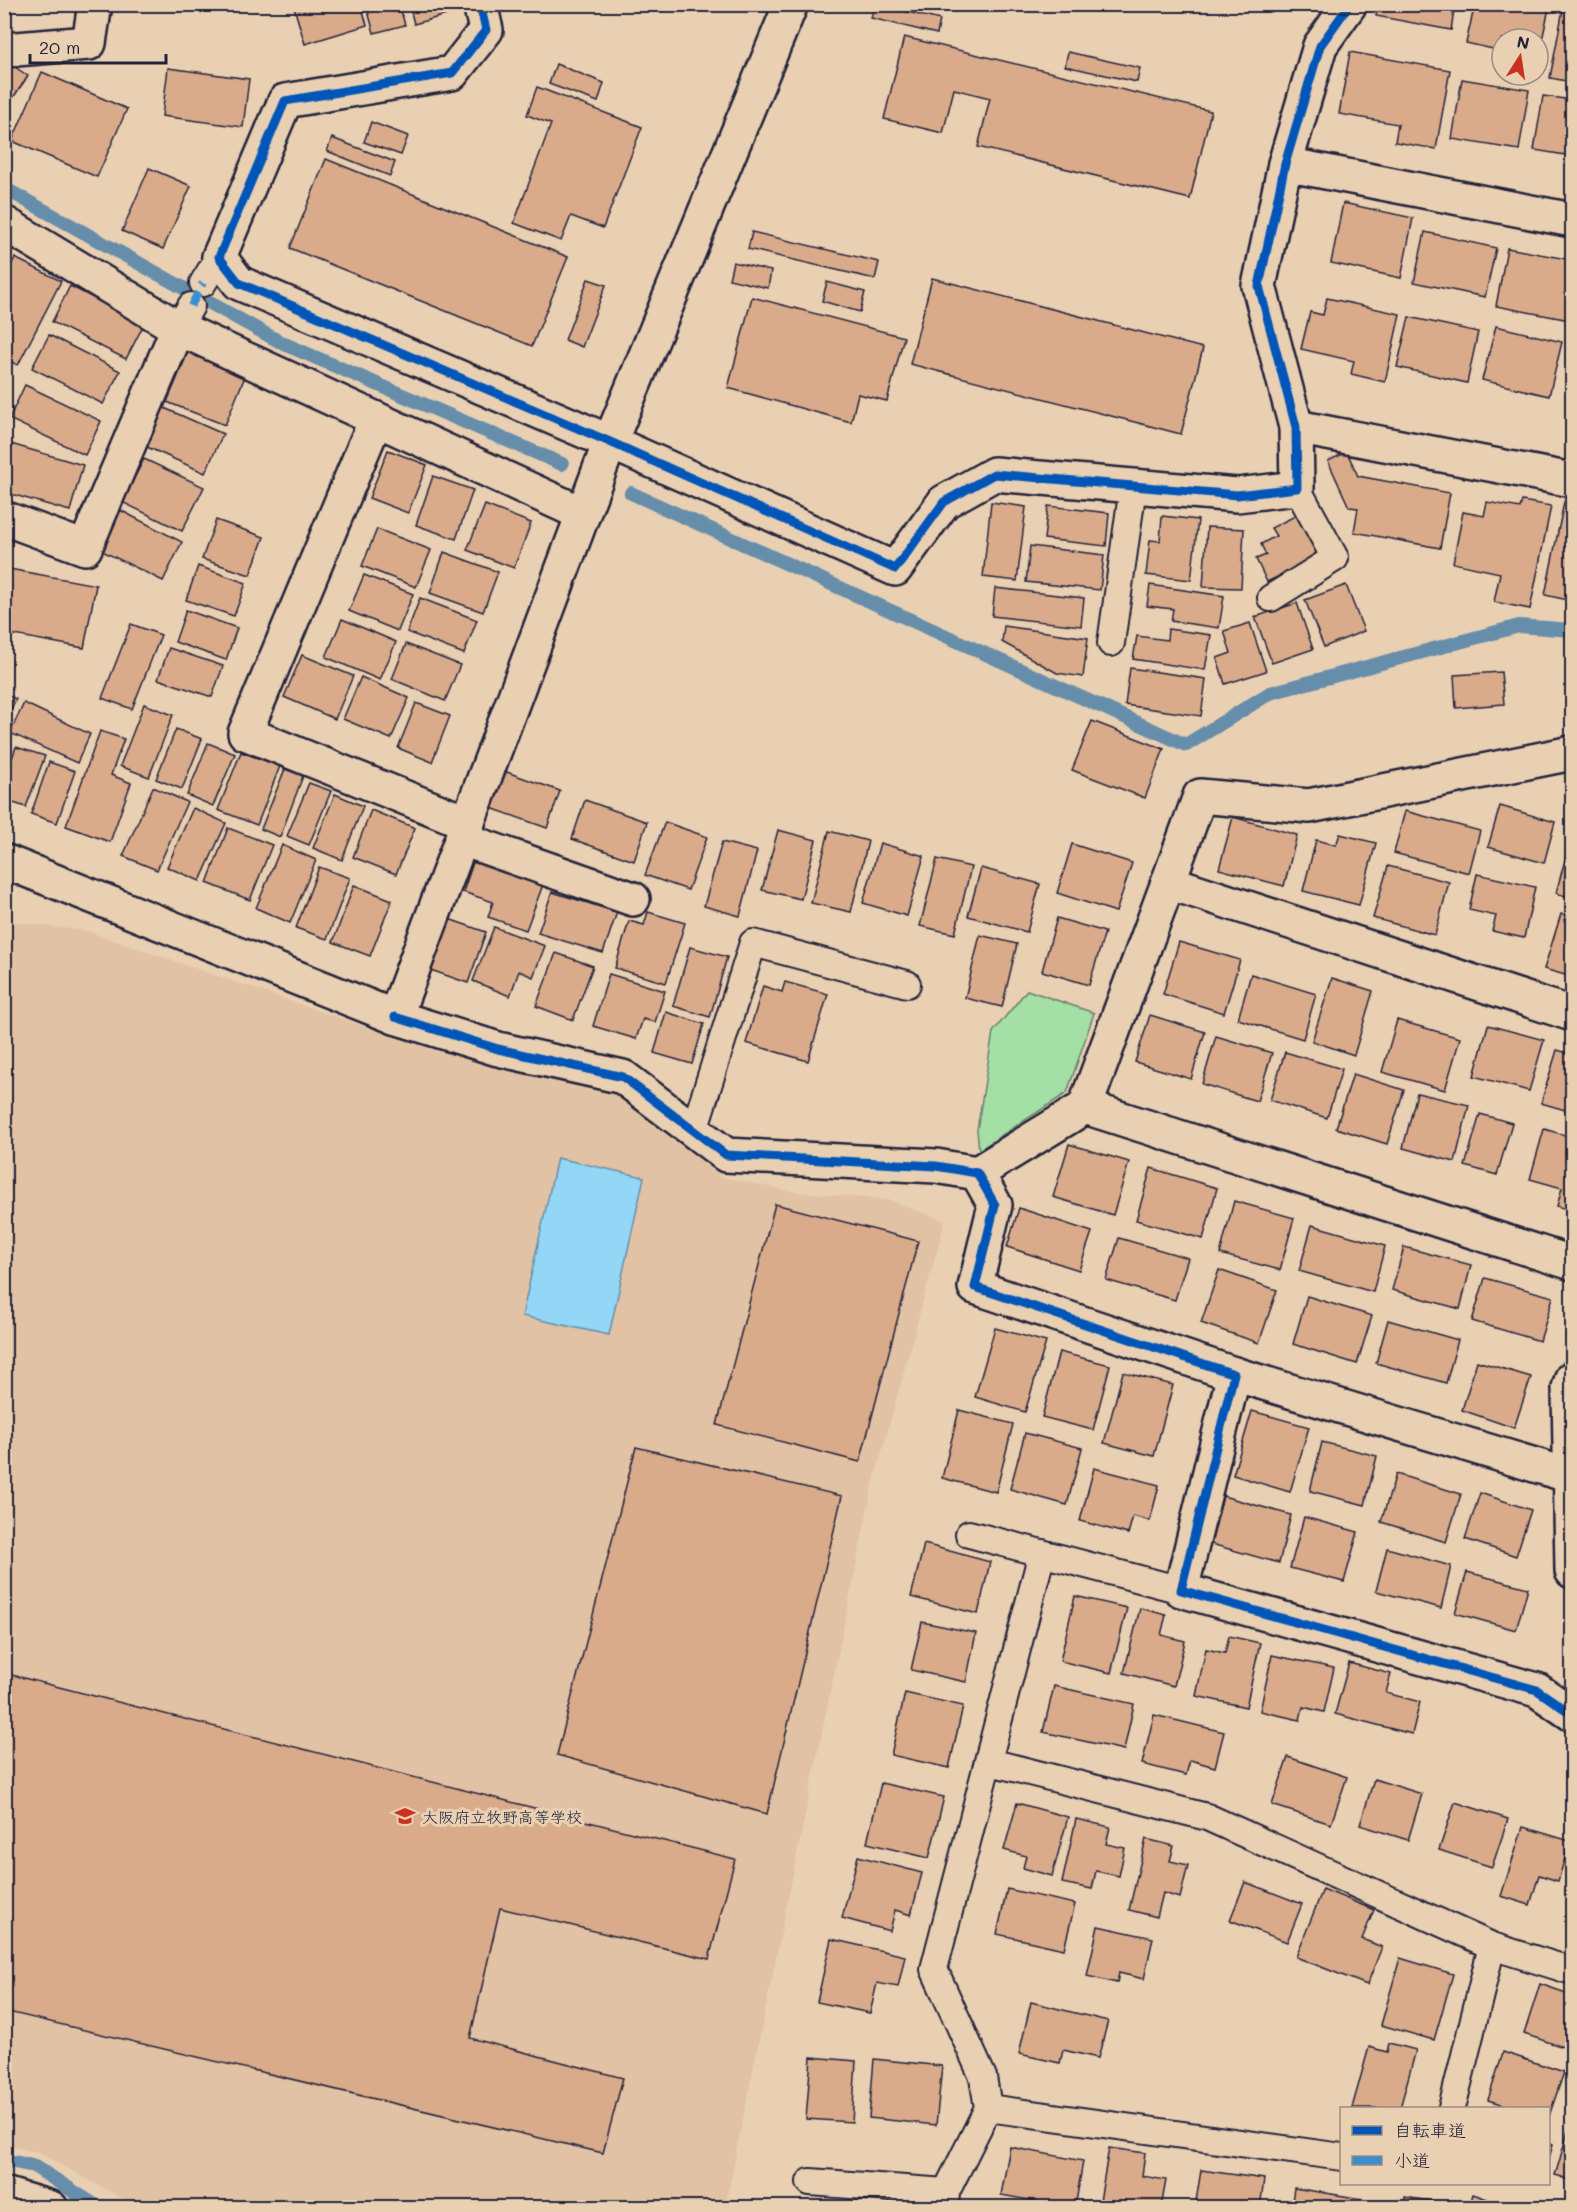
<svg xmlns="http://www.w3.org/2000/svg" width="1577" height="2212" font-family="Mali,'Klee One',sans-serif">
<style>
.built{fill:#e1c2a4}
.green{fill:#a4dfa5;stroke:#638070;stroke-width:1.5}
.water{fill:#93d6f5;stroke:#668eab;stroke-width:1.5}
.lines{fill:none;stroke-linecap:round;stroke-linejoin:round}
.stream{stroke:#668eab;stroke-width:14}
.building{fill:#daab8b;stroke:#22223b;stroke-width:1.5}
.lane-casing{stroke:#22223b;stroke-width:30}
.street-casing{stroke:#22223b;stroke-width:38}
.lane{stroke:#ead0b2;stroke-width:26}
.street{stroke:#ead0b2;stroke-width:33}
.quiet{stroke:#398ed0;stroke-width:8;stroke-dasharray:15 8;stroke-linecap:butt}
.cycleway-casing{stroke:#ead0b2;stroke-width:13}
.cycleway{stroke:#0057b8;stroke-width:9}
.labels{text-anchor:middle;dominant-baseline:central;stroke-width:6;stroke-linejoin:round;paint-order:stroke}
.poi-label{font-size:16px;fill:#22223b;stroke:#ead0b2;text-anchor:start}
</style>
<rect width="100%" height="100%" fill="#ead0b2"/>
<filter id="ink" filterUnits="userSpaceOnUse"><feTurbulence type="fractalNoise" baseFrequency=".0167" numOctaves="2"/><feDisplacementMap in="SourceGraphic" scale="12" xChannelSelector="R" yChannelSelector="G"/><feConvolveMatrix kernelMatrix="1 2 1 2 8 2 1 2 1" color-interpolation-filters="sRGB"/></filter>
<g filter="url(#ink)">
<path class="built" d="M5 921 87 931 433 1050 615 1094 722 1177 789 1191 888 1200 945 1221 872 1488 725 2207H151L125 2200 37 2152 5 2145Z"/>
<path class="green" d="M1027 990 1094 1013 1067 1093 979 1150 977 1130 993 1032Z"/>
<path class="water" d="M557 1158 644 1177 609 1335 522 1316Z"/>
<g class="lines">
<g class="stream">
<path d="M4 188 282 343 562 464"/>
<path d="M631 493 1186 745 1270 693 1519 626 1572 630"/>
<path d="M4 2160 34 2166 99 2208"/>
</g>
</g>
<g class="building">
<path d="M186 4H233L232 9Z"/>
<path d="M293 4H361L367 25 305 44Z"/>
<path d="M366 4H399L405 25 374 33Z"/>
<path d="M409 4H448L450 14 414 24Z"/>
<path d="M875 4 940 20 937 34 871 18Z"/>
<path d="M1378 4H1455L1451 30 1376 16Z"/>
<path d="M1475 4H1550L1538 58V39H1502V51L1466 43Z"/>
<path d="M1564 4H1572V82L1550 78Z"/>
<path d="M904 37 1211 111 1190 199 978 147 990 98 954 89 943 133 884 119Z"/>
<path d="M1068 52 1140 68 1137 82 1065 66Z"/>
<path d="M1350 52 1450 70 1436 149 1395 142 1398 124 1339 114Z"/>
<path d="M556 64 604 83 598 102 549 84Z"/>
<path d="M12 65 28 76 4 111V76Z"/>
<path d="M168 68 249 79 243 127 162 116Z"/>
<path d="M42 72 127 109 97 177 12 141Z"/>
<path d="M1462 79 1529 90 1519 150 1452 139Z"/>
<path d="M537 87 642 127 603 228 571 216 561 241 514 223 551 124 527 115Z"/>
<path d="M1543 96 1572 100V156L1534 150Z"/>
<path d="M371 122 408 136 401 155 364 142Z"/>
<path d="M332 138 395 162 390 176 327 151Z"/>
<path d="M326 159 568 257 532 346 290 248Z"/>
<path d="M149 168 191 186 163 249 122 231Z"/>
<path d="M1343 203 1413 218 1401 278 1331 263Z"/>
<path d="M752 232 879 262 875 279 748 249Z"/>
<path d="M1425 232 1496 248 1485 297 1414 282Z"/>
<path d="M4 242 14 247 4 265Z"/>
<path d="M1507 248 1572 260 1570 320 1496 306Z"/>
<path d="M15 258 61 281 18 365 4 359V278Z"/>
<path d="M733 262 771 271 768 288 729 279Z"/>
<path d="M932 278 1203 348 1181 434 910 364Z"/>
<path d="M588 279 606 285 582 347 565 340Z"/>
<path d="M827 282 865 292 860 312 822 301Z"/>
<path d="M70 286 144 324 126 359 52 322Z"/>
<path d="M752 297 904 337 887 401 858 394 851 422 728 388Z"/>
<path d="M1327 298 1400 314 1385 382 1351 374 1354 361 1301 349 1310 312 1323 315Z"/>
<path d="M1409 317 1478 332 1467 383 1397 367Z"/>
<path d="M1496 326 1562 342 1549 396 1482 380Z"/>
<path d="M49 335 120 371 103 404 32 368Z"/>
<path d="M189 350 246 374 225 425 167 402Z"/>
<path d="M1572 373V407L1566 406Z"/>
<path d="M25 385 101 421 85 455 9 419Z"/>
<path d="M162 407 223 434 205 473 145 446Z"/>
<path d="M4 442 83 465 70 511 4 492Z"/>
<path d="M388 450 427 465 408 513 369 498Z"/>
<path d="M1347 452 1358 476 1450 493 1440 548 1354 532 1358 508 1349 507 1328 461Z"/>
<path d="M144 459 204 487 182 531 122 502Z"/>
<path d="M433 476 473 490 456 539 416 525Z"/>
<path d="M1522 501 1551 506 1530 609 1494 602 1500 573 1453 563 1463 512 1484 516 1487 502 1520 508Z"/>
<path d="M991 502 1026 507 1017 581 983 577Z"/>
<path d="M1564 502 1572 504V601L1545 595Z"/>
<path d="M485 505 531 523 514 568 467 550Z"/>
<path d="M1048 506 1109 513 1106 546 1044 539Z"/>
<path d="M118 509 182 542 163 581 98 549Z"/>
<path d="M1299 514 1320 556 1267 582 1256 559 1266 555 1261 544 1276 536 1271 528Z"/>
<path d="M1162 516 1198 520 1191 580 1146 575 1150 540 1160 541Z"/>
<path d="M216 520 264 537 250 575 202 559Z"/>
<path d="M1207 527 1244 529 1241 588 1203 587Z"/>
<path d="M377 529 431 550 416 587 362 566Z"/>
<path d="M1030 546 1104 555 1100 590 1026 582Z"/>
<path d="M444 552 498 572 483 612 430 593Z"/>
<path d="M198 566 246 583 234 616 186 600Z"/>
<path d="M4 568 96 585 84 648 4 633Z"/>
<path d="M364 575 413 594 398 631 349 611Z"/>
<path d="M1150 585 1224 596 1219 628 1171 621 1173 609 1147 606Z"/>
<path d="M1346 585 1364 631 1324 647 1305 600Z"/>
<path d="M995 588 1084 598 1081 626 992 616Z"/>
<path d="M420 598 477 620 464 654 407 632Z"/>
<path d="M1297 603 1313 649 1272 663 1255 617Z"/>
<path d="M186 610 237 628 226 660 175 642Z"/>
<path d="M342 619 396 642 380 680 326 657Z"/>
<path d="M1250 623 1266 671 1225 684 1217 658 1231 653 1224 631Z"/>
<path d="M131 624 161 635 132 709 102 698Z"/>
<path d="M1004 626 1088 638 1083 677 1057 673 1002 642Z"/>
<path d="M1168 629 1211 635 1205 670 1133 659 1137 636 1167 640Z"/>
<path d="M406 644 460 665 445 701 392 679Z"/>
<path d="M169 648 223 666 212 697 158 679Z"/>
<path d="M302 655 353 676 335 719 284 697Z"/>
<path d="M1130 668 1206 679 1201 716 1125 705Z"/>
<path d="M1501 672 1504 704 1456 708 1454 675Z"/>
<path d="M361 677 409 698 391 739 343 719Z"/>
<path d="M4 694 16 699 4 724Z"/>
<path d="M24 703 90 734 77 763 10 733Z"/>
<path d="M416 703 450 716 432 762 398 748Z"/>
<path d="M144 704 173 715 149 777 120 766Z"/>
<path d="M1092 721 1164 749 1145 798 1072 770Z"/>
<path d="M176 729 202 739 182 789 156 779Z"/>
<path d="M100 731 124 739 111 775 131 783 110 842 66 826Z"/>
<path d="M208 743 235 754 213 806 187 795Z"/>
<path d="M16 747 45 756 26 807 4 800V781Z"/>
<path d="M241 752 280 766 257 825 218 810Z"/>
<path d="M49 762 75 771 57 823 31 814Z"/>
<path d="M285 769 303 776 280 837 261 829Z"/>
<path d="M504 771 560 791 547 828 491 808Z"/>
<path d="M309 783 331 791 309 845 287 836Z"/>
<path d="M153 787 187 802 157 870 123 856Z"/>
<path d="M335 794 363 806 342 860 313 848Z"/>
<path d="M585 800 647 822 634 861 572 839Z"/>
<path d="M1500 806 1555 822 1544 863 1488 847Z"/>
<path d="M193 808 226 823 200 881 167 867Z"/>
<path d="M371 810 415 828 396 874 353 857Z"/>
<path d="M1405 811 1480 831 1469 873 1394 853Z"/>
<path d="M1572 814V833L1567 832Z"/>
<path d="M1233 817 1297 835 1284 886 1219 869Z"/>
<path d="M665 822 707 837 688 890 645 875Z"/>
<path d="M228 828 272 845 250 900 207 883Z"/>
<path d="M778 830 816 840 801 899 762 890Z"/>
<path d="M829 831 868 841 851 912 811 903Z"/>
<path d="M1340 834 1376 843 1359 905 1303 891 1316 840 1336 845Z"/>
<path d="M722 842 757 851 740 916 704 906Z"/>
<path d="M880 843 924 856 907 916 863 903Z"/>
<path d="M1072 844 1132 863 1116 912 1057 893Z"/>
<path d="M282 845 316 860 290 923 256 908Z"/>
<path d="M1569 845 1572 846V898L1556 893Z"/>
<path d="M475 857 544 882 526 930 488 917 493 902 463 892Z"/>
<path d="M937 859 971 867 955 934 920 926Z"/>
<path d="M1388 866 1449 882 1435 935 1373 918Z"/>
<path d="M319 867 350 878 327 939 296 928Z"/>
<path d="M981 868 1040 884 1027 932 968 916Z"/>
<path d="M1477 874 1535 887 1524 938 1492 931 1496 916 1469 910Z"/>
<path d="M354 885 392 900 370 956 333 942Z"/>
<path d="M552 892 617 912 603 953 538 933Z"/>
<path d="M648 912 685 923 666 983 615 968 629 921 644 925Z"/>
<path d="M1561 914 1572 917V977L1544 969Z"/>
<path d="M443 917 486 932 468 983 425 968Z"/>
<path d="M1057 918 1105 932 1089 985 1042 971Z"/>
<path d="M494 927 545 946 533 977 519 971 510 996 473 981Z"/>
<path d="M980 935 1017 944 1002 1007 965 998Z"/>
<path d="M1179 942 1240 960 1224 1013 1163 994Z"/>
<path d="M690 947 727 957 710 1017 673 1006Z"/>
<path d="M556 953 593 966 573 1020 536 1006Z"/>
<path d="M609 974 665 991 655 1022 643 1019 636 1039 593 1026Z"/>
<path d="M1251 974 1316 994 1303 1039 1238 1019Z"/>
<path d="M1332 978 1373 991 1354 1055 1312 1041Z"/>
<path d="M785 982 828 994 808 1061 746 1043 763 986 782 992Z"/>
<path d="M666 1012 704 1024 692 1064 654 1053Z"/>
<path d="M1150 1015 1205 1032 1191 1079 1135 1062Z"/>
<path d="M1397 1020 1460 1038 1445 1090 1382 1072Z"/>
<path d="M1488 1025 1544 1040 1529 1091 1474 1076Z"/>
<path d="M1216 1036 1272 1053 1257 1101 1202 1084Z"/>
<path d="M1557 1050 1572 1054V1112L1541 1103Z"/>
<path d="M1285 1052 1342 1069 1327 1118 1270 1100Z"/>
<path d="M1353 1074 1404 1090 1387 1144 1336 1128Z"/>
<path d="M1417 1093 1469 1105 1455 1162 1403 1148Z"/>
<path d="M1480 1114 1512 1123 1497 1175 1465 1166Z"/>
<path d="M1544 1129 1572 1137V1211L1557 1206 1562 1188 1530 1179Z"/>
<path d="M1069 1144 1129 1162 1113 1215 1053 1197Z"/>
<path d="M1151 1168 1217 1188 1203 1239 1136 1220Z"/>
<path d="M1234 1201 1294 1218 1280 1270 1220 1254Z"/>
<path d="M775 1204 918 1241 860 1462 717 1425Z"/>
<path d="M1019 1208 1092 1232 1079 1270 1007 1247Z"/>
<path d="M1312 1225 1385 1246 1373 1292 1299 1271Z"/>
<path d="M1119 1238 1188 1258 1175 1300 1106 1280Z"/>
<path d="M1404 1247 1471 1265 1460 1309 1392 1290Z"/>
<path d="M1219 1270 1277 1290 1259 1343 1201 1323Z"/>
<path d="M1485 1278 1553 1297 1540 1341 1472 1321Z"/>
<path d="M1307 1296 1372 1316 1357 1364 1293 1344Z"/>
<path d="M1388 1320 1458 1340 1446 1383 1376 1363Z"/>
<path d="M995 1328 1046 1342 1025 1412 975 1397Z"/>
<path d="M1059 1352 1110 1365 1093 1430 1042 1417Z"/>
<path d="M1477 1361 1531 1377 1514 1428 1462 1410Z"/>
<path d="M1123 1372 1173 1385 1154 1456 1104 1443Z"/>
<path d="M959 1410 1013 1424 996 1492 942 1478Z"/>
<path d="M1252 1411 1309 1427 1290 1492 1233 1475Z"/>
<path d="M1025 1433 1082 1448 1067 1505 1010 1489Z"/>
<path d="M1322 1442 1377 1456 1365 1505 1310 1491Z"/>
<path d="M636 1447 842 1496 767 1814 557 1755Z"/>
<path d="M1094 1468 1159 1485 1150 1521 1133 1516 1128 1534 1080 1521Z"/>
<path d="M1396 1474 1461 1494 1446 1542 1381 1522Z"/>
<path d="M1480 1493 1531 1510 1516 1556 1465 1539Z"/>
<path d="M1223 1496 1291 1515 1279 1563 1211 1544Z"/>
<path d="M1304 1517 1358 1532 1344 1582 1290 1568Z"/>
<path d="M924 1544 990 1562 978 1614 911 1597Z"/>
<path d="M1387 1548 1451 1566 1441 1608 1376 1591Z"/>
<path d="M1467 1572 1528 1588 1516 1630 1455 1613Z"/>
<path d="M1075 1596 1127 1608 1111 1673 1060 1661Z"/>
<path d="M1140 1608 1166 1615 1161 1635 1185 1641 1174 1686 1124 1673Z"/>
<path d="M922 1622 976 1633 966 1682 911 1670Z"/>
<path d="M1229 1636 1260 1643 1246 1707 1196 1696 1206 1649 1225 1653Z"/>
<path d="M1272 1655 1334 1668 1324 1712 1303 1707 1300 1720 1260 1711Z"/>
<path d="M1349 1663 1391 1674 1386 1693 1420 1702 1412 1734 1335 1714Z"/>
<path d="M4 1673 735 1859 709 1959 500 1908 470 2038 623 2078 603 2153 4 2011Z"/>
<path d="M1054 1686 1134 1704 1124 1750 1043 1732Z"/>
<path d="M905 1693 963 1706 949 1768 891 1755Z"/>
<path d="M1154 1715 1224 1732 1215 1767 1190 1760 1186 1775 1142 1764Z"/>
<path d="M1288 1757 1347 1777 1331 1824 1272 1805Z"/>
<path d="M1374 1779 1422 1794 1408 1840 1360 1825Z"/>
<path d="M881 1783 944 1797 929 1858 867 1843Z"/>
<path d="M1455 1802 1508 1819 1492 1867 1439 1850Z"/>
<path d="M1017 1803 1068 1817 1052 1876 1023 1868 1026 1856 1004 1850Z"/>
<path d="M1076 1819 1110 1827 1106 1844 1125 1848 1119 1876 1096 1871 1092 1889 1062 1883Z"/>
<path d="M1523 1827 1570 1841 1558 1881 1539 1875 1530 1905 1501 1896Z"/>
<path d="M1146 1839 1174 1846 1170 1861 1188 1865 1180 1898 1163 1893 1157 1917 1129 1910Z"/>
<path d="M858 1856 922 1873 911 1915 895 1910 890 1931 842 1918Z"/>
<path d="M1245 1882 1302 1904 1287 1942 1230 1920Z"/>
<path d="M1007 1889 1075 1904 1064 1949 997 1934Z"/>
<path d="M1323 1889 1374 1910 1362 1939 1382 1947 1367 1985 1296 1957Z"/>
<path d="M1098 1926 1153 1938 1144 1979 1119 1973 1117 1983 1087 1976Z"/>
<path d="M831 1939 905 1956 898 1987 877 1983 870 2013 817 2002Z"/>
<path d="M1400 1958 1453 1974 1434 2040 1381 2025Z"/>
<path d="M1540 1984 1572 1995V2050L1524 2034Z"/>
<path d="M1031 2002 1108 2021 1098 2058 1063 2050 1060 2063 1019 2054Z"/>
<path d="M1389 2043 1416 2050 1400 2108H1352L1369 2047 1387 2052Z"/>
<path d="M1503 2052 1564 2072 1548 2119V2108H1513L1488 2100Z"/>
<path d="M811 2057 856 2061 852 2122 806 2119Z"/>
<path d="M874 2059 942 2066 936 2125 869 2118Z"/>
<path d="M1572 2117V2181L1555 2176Z"/>
<path d="M1548 2142 1553 2144 1548 2162Z"/>
<path d="M1010 2147 1083 2161 1075 2208 1001 2195Z"/>
<path d="M1109 2148 1145 2153 1142 2176 1166 2180 1161 2208 1100 2201Z"/>
<path d="M1201 2170 1264 2179 1260 2208H1195Z"/>
<path d="M1294 2188 1362 2199 1361 2208H1291Z"/>
<path d="M1473 2194 1513 2208H1469Z"/>
<path d="M1405 2197 1454 2205V2208H1403Z"/>
</g>
<g class="lines">
<g class="lane-casing">
<g id="lane">
<path d="M203 283 219 257"/>
<path d="M178 328 191 306"/>
<path d="M1271 598 1335 558 1297 488"/>
<path d="M1111 643 1133 487"/>
<path d="M694 1130 753 943 907 984"/>
<path d="M969 1534 1181 1590"/>
<path d="M990 1762 1207 1817 1492 1946 1572 1971"/>
<path d="M988 2108 1342 2157"/>
<path d="M1452 2108 1492 1946"/>
<path d="M810 2182 946 2192"/>
<path d="M945 2208 946 2192 988 2108 983 2077 934 1969 1042 1553"/>
</g>
</g>
<g class="street-casing">
<g id="street">
<path d="M480 4 486 30 452 73 285 101 219 257 239 283 610 442 895 569 944 502 994 474 1237 495 1297 488 1296 427 1259 286 1285 164 1320 46 1350 4"/>
<path d="M4 50 89 43 95 4"/>
<path d="M1285 164 1572 220"/>
<path d="M4 223 178 328 583 514"/>
<path d="M376 419 245 733 468 823"/>
<path d="M1296 427 1572 480"/>
<path d="M4 518 85 548 178 328"/>
<path d="M462 839 633 899"/>
<path d="M4 861 395 1017 610 442 791 4"/>
<path d="M1168 882 1572 1014"/>
<path d="M395 1017 498 1049 623 1077 726 1155 936 1166 977 1173 995 1205 975 1287 1234 1374 1181 1590 1537 1690 1572 1714"/>
<path d="M1085 1107 1572 1263"/>
<path d="M977 1173 1085 1107 1200 796 1309 806 1572 753"/>
<path d="M1234 1374 1571 1476"/>
<path d="M1572 1378 1569 1388 1572 1571"/>
<path d="M4 2194 51 2208"/>
</g>
</g>
<use href="#lane" class="lane"/>
<use href="#street" class="street"/>
<path class="quiet" d="M191 306 203 283"/>
<g class="cycleway-casing">
<g id="cycleway">
<path d="M480 4 486 30 452 73 285 101 219 257 239 283 610 442 895 569 944 502 994 474 1237 495 1297 488 1296 427 1259 286 1285 164 1320 46 1350 4"/>
<path d="M395 1017 498 1049 623 1077 726 1155 936 1166 977 1173 995 1205 975 1287 1234 1374 1181 1590 1537 1690 1572 1714"/>
</g>
</g>
<use href="#cycleway" class="cycleway"/>
</g>
</g>
<defs>
<g id="school-bare" transform="scale(1.62)"><path d="M0-5L7-2L0 1L-7-2ZM-4 1L0 2.5L4 1V4Q0 6-4 4Z" fill="#c8321e" stroke="#ead0b2" stroke-width="2.5" paint-order="stroke"/></g>
</defs>
<g fill-rule="evenodd">
<use href="#school-bare" x="405" y="1816"/>
</g>
<g class="labels">
<g class="poi-label">
<text x="422" y="1816">大阪府立牧野高等学校</text>
</g>
</g>
<rect width="1577" height="2212" fill="none" stroke="#ead0b2" stroke-width="24"/>
<rect x="12" y="12" width="1553" height="2188" fill="none" stroke="#22223b" stroke-width="2" filter="url(#ink)"/>
<rect x="1340" y="2107" width="210" height="78" fill="#ead0b2" stroke="#9a8a82" stroke-width="1.5"/>
<rect x="1352" y="2126" width="30" height="9" fill="#0057b8" stroke="#9a8a82" stroke-width="1.5"/>
<text x="1394" y="2137" font-size="18" fill="#22223b">自転車道</text>
<rect x="1352" y="2156" width="30" height="9" fill="#398ed0" stroke="#9a8a82" stroke-width="1.5"/>
<text x="1394" y="2167" font-size="18" fill="#22223b">小道</text>
<g transform="translate(1520 57) rotate(12)"><circle r="28" fill="#ead0b2" stroke="#9a8a82" stroke-width="1.5"/>
<path d="M0-4.5L10 22L0 15L-10 22Z" fill="#c8321e"/>
<text y="-9" font-size="16" font-weight="bold" text-anchor="middle" fill="#22223b">N</text>
</g>
<path d="M30 54v9h136v-9" fill="none" stroke="#22223b" stroke-width="3"/>
<text x="39" y="54" font-size="18" fill="#22223b" stroke="#ead0b2" stroke-width="4.5" paint-order="stroke">20 m</text>
</svg>
